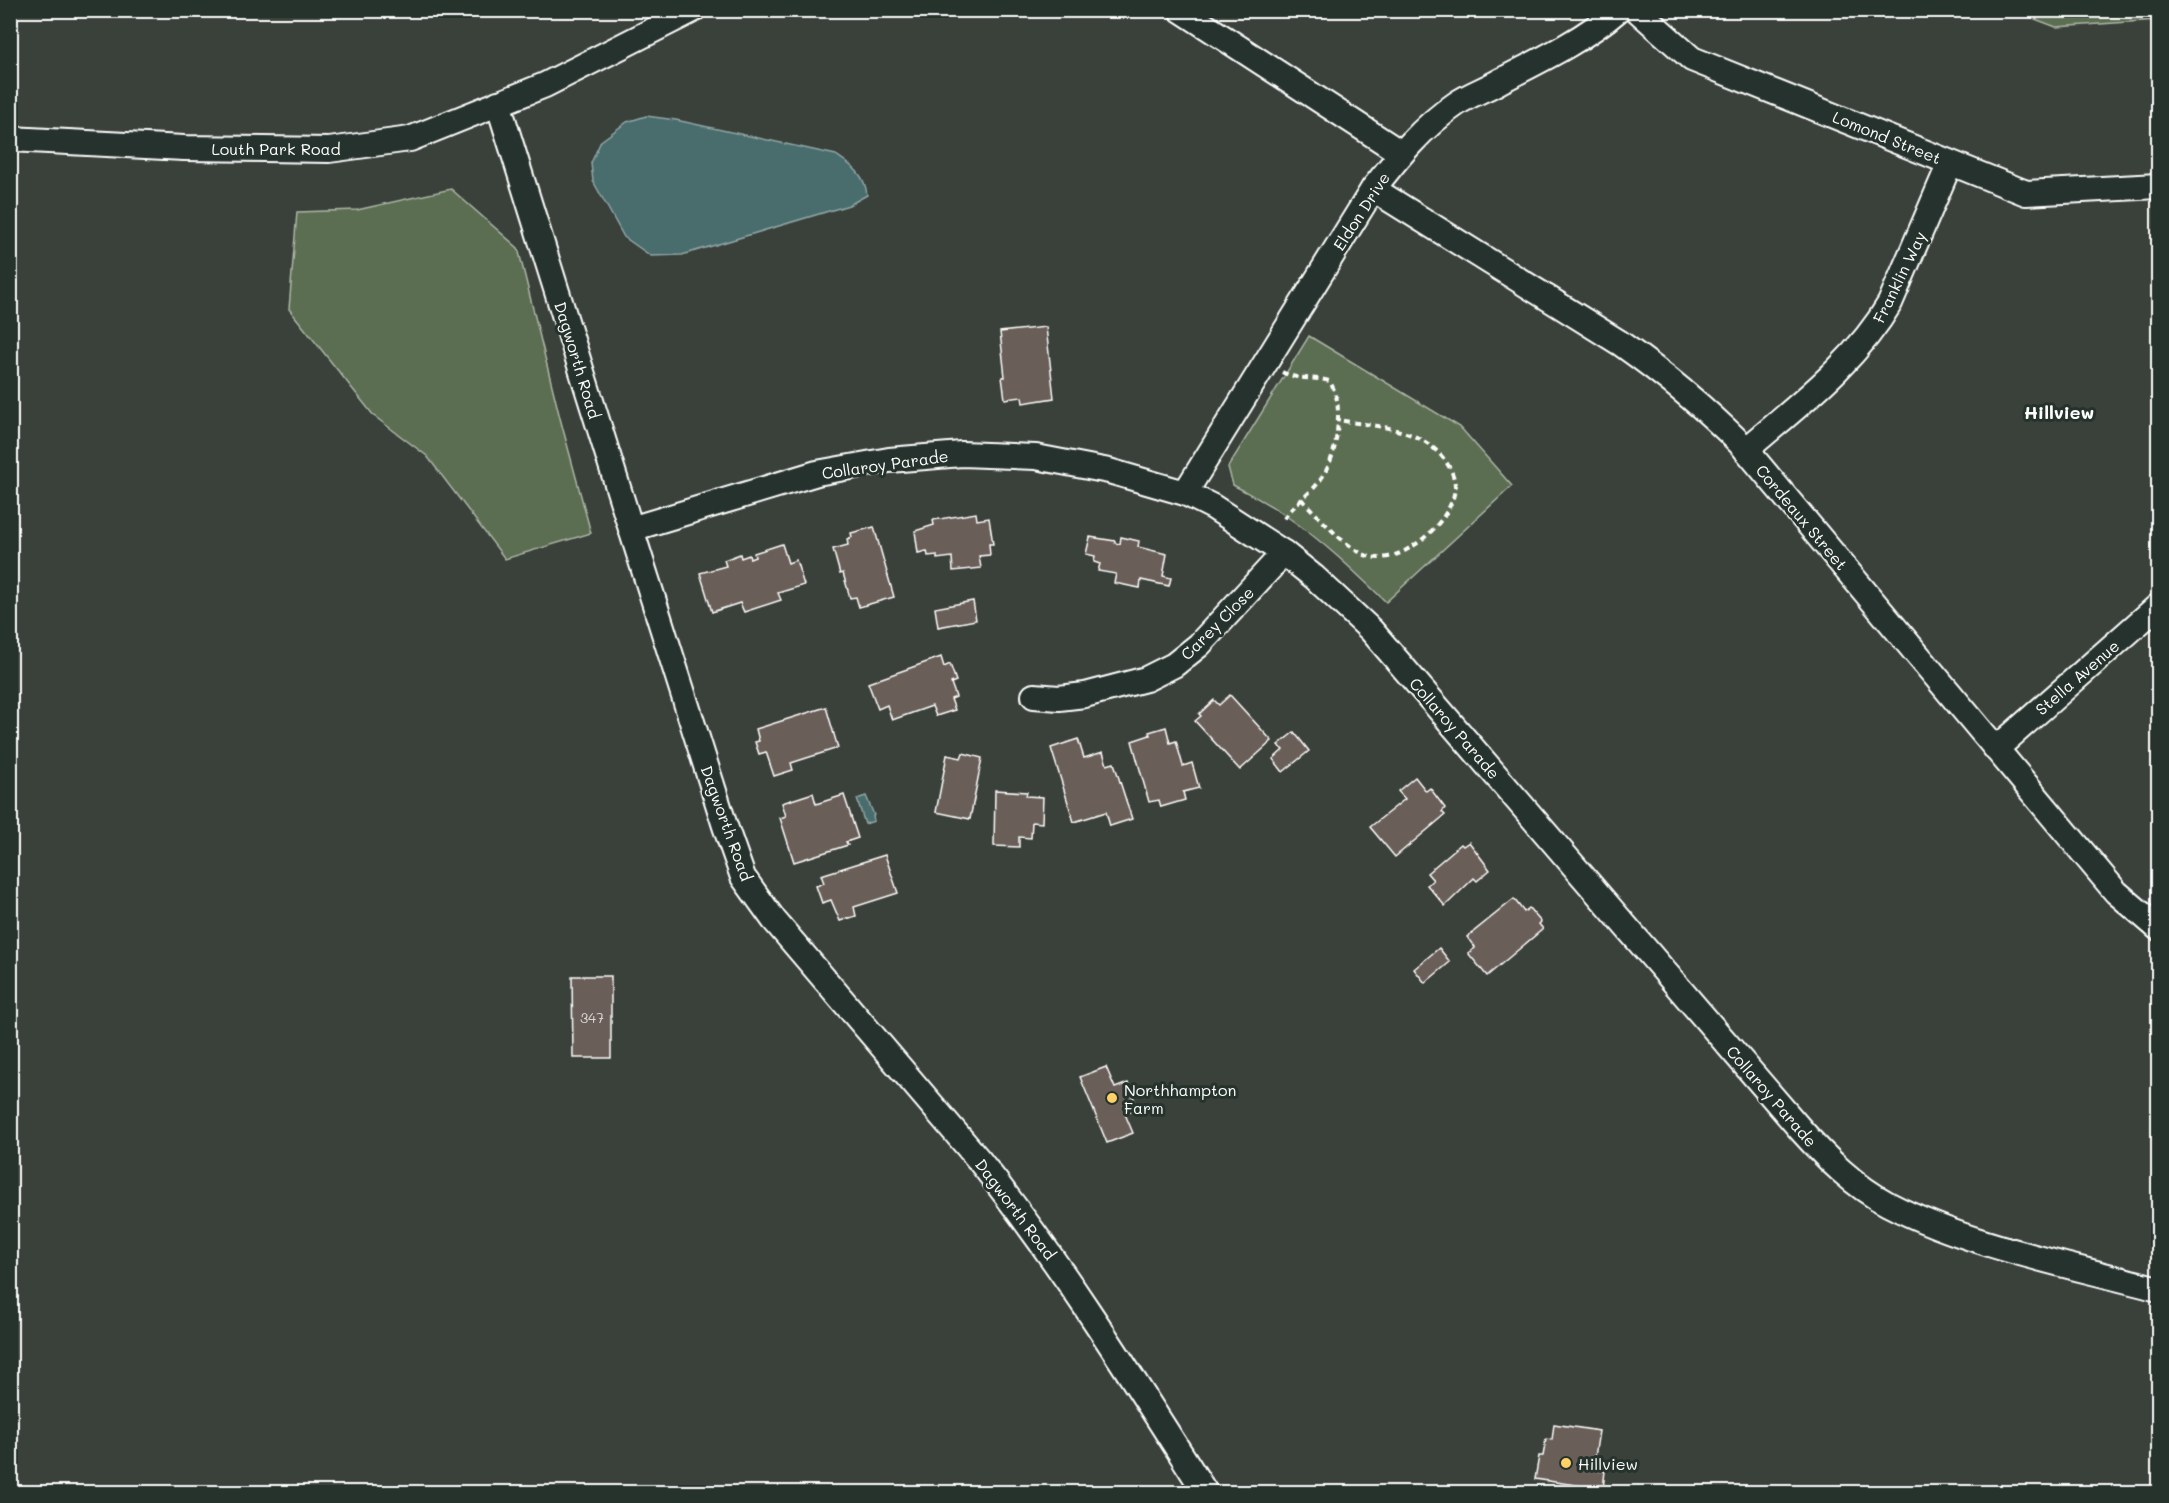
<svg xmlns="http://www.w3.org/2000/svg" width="2169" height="1503" font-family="Mali,sans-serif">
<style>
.green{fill:#5c6e51;stroke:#aeb6a8;stroke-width:1.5}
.water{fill:#486c6d;stroke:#91a7a7;stroke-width:1.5}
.building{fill:#6a5e58;stroke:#fff;stroke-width:1.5}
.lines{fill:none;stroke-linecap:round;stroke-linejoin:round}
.minor-casing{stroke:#fff;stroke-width:28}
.path{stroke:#fff;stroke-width:4;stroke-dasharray:6 4.5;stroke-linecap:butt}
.minor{stroke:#26332d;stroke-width:24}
.poi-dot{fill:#ffd166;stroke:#26332d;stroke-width:2}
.labels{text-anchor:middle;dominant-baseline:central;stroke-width:6;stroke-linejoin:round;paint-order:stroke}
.number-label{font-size:14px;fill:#dad7d5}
.street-label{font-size:16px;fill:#fff;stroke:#26332d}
.poi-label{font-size:16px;fill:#fff;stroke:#26332d;text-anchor:start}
.neighbourhood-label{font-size:18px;font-weight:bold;fill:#fff;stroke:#26332d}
</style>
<rect width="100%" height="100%" fill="#3a403a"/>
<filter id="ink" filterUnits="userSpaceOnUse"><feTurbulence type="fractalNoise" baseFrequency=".0167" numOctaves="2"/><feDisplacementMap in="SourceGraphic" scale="12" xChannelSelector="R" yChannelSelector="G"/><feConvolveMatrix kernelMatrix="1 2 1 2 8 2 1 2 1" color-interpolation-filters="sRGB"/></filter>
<g filter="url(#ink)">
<g class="green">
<path d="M2014 11H2158V20L2056 27Z"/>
<path d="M451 189 518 248 560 418 591 533 505 559 427 456 374 416 289 309 297 212 357 210Z"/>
<path d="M1309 336 1460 427 1512 486 1386 602C1354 571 1323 541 1286 516 1270 504 1251 495 1233 485L1228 467Z"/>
</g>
<g class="water">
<path d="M646 116 676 120 836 155C852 166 865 174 867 195L849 205 682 255 651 256 624 237 593 181 591 163 601 141 627 122Z"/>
<path d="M866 796 874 815 873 816 874 821 865 824 857 799Z"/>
</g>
<g class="building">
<path d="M1046 327 1054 398 1023 403 1022 397 1005 399 1002 377H1005L1000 332Z"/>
<path d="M976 513 977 520 989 518 993 544H989L990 555 979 556 981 568 953 571 952 557 937 559V555L928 556 927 551 918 553 915 531 934 525 933 520Z"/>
<path d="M874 527 894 597 859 607 856 597 850 598 843 573 840 574 833 549 848 545 847 539 852 537 851 533Z"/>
<path d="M1090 537 1115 541V543L1120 544 1121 537 1139 541 1138 547 1167 554 1163 576 1171 578 1169 586 1141 580 1140 588 1114 583 1116 574 1098 571 1100 564 1094 562 1095 556 1086 554Z"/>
<path d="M782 544 788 563 796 560 804 585 778 593 781 600 744 612 740 603 712 612 700 573 726 566 724 560 740 554 741 558 749 555 750 559 755 557 754 553Z"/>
<path d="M973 601 976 620 938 627 935 608Z"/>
<path d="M941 657 944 667 950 664 956 681 951 683 956 697 951 699 955 710 936 716 932 706 892 720 887 705 878 709 868 683Z"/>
<path d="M1230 695 1272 741 1240 770 1195 721 1201 716 1199 714 1214 700 1219 705Z"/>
<path d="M826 707 838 748 791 763 793 770 774 776 766 752 759 754 755 742 759 741 756 729Z"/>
<path d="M1166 727 1170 743 1176 741 1183 766 1192 763 1199 788 1183 792 1185 800 1161 807 1159 800 1149 802 1132 741 1150 735 1149 732Z"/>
<path d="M1294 732 1309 751 1283 772 1273 759 1283 750 1278 745Z"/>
<path d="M1078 739 1084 758 1103 752 1107 765 1114 763 1132 819 1110 826 1106 812 1074 822 1051 748Z"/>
<path d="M963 753 982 758 970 819 936 812 947 755 961 758Z"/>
<path d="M1415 777 1426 791 1430 788 1445 808 1442 812 1445 815 1395 857 1370 827 1405 799 1398 791Z"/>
<path d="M995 790 1027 792 1026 796 1043 797 1042 823 1032 822 1031 838 1019 837V847L994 846Z"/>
<path d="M813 793 816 804 844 795 858 838 846 842 848 845 794 862 780 818 786 816 782 803Z"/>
<path d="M1469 842 1490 870 1477 881 1474 878 1445 906 1427 885 1433 880 1427 873 1461 844 1463 846Z"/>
<path d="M885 855 898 893 854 907 856 916 840 921 831 900 822 903 816 886 824 883 821 875Z"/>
<path d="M1514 899 1524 912 1529 908 1541 922 1539 924 1543 929 1487 976 1468 953 1475 948 1467 937Z"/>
<path d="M1439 948 1450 962 1425 983 1414 969Z"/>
<path d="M572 976H611V1058H573Z"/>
<path d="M1106 1067 1115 1088 1128 1083 1138 1109 1125 1114 1133 1133 1107 1143 1080 1077Z"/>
<path d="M1554 1424 1599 1431 1593 1470 1605 1471 1603 1489 1535 1479 1539 1456H1543L1546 1439 1552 1440Z"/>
</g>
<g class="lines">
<g class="minor-casing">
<g id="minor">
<path d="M1181 10 1401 153"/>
<path d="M1637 10 1692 59 2026 193 2158 186"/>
<path d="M498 103 631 529 725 826 743 877 774 920 979 1160C1063 1266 1133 1379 1205 1492"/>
<path d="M10 139 184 148 329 150 410 139 545 85 693 10"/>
<path d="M1373 189 1620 343C1664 374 1705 408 1743 446L2116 892 2158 928"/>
<path d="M1746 450C1798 405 1855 363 1890 303L1950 163"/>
<path d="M1185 493 1373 189C1398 157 1422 127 1456 104 1469 95 1486 89 1500 81 1541 60 1583 40 1618 10"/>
<path d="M631 529 817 473 889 460 962 454 1036 457 1109 471 1185 493 1213 507 1284 553 1314 577 1371 630 1801 1130C1826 1158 1854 1186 1888 1204 1969 1246 2070 1265 2158 1289"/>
<path d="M1034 696 1059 698 1085 695 1146 679 1174 665 1199 645 1284 553"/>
<path d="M1996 749 2158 606"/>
</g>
</g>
<g class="path">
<path d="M1282 372C1299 381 1312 376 1329 381 1337 392 1338 403 1338 417 1337 445 1332 469 1312 490 1301 500 1291 508 1283 520"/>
<path d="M1301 499C1320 517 1346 550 1371 557 1404 565 1454 519 1455 487 1455 468 1438 449 1422 440 1397 426 1366 425 1338 420"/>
</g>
<use href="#minor" class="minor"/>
</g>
</g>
<g class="poi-dot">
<circle cx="1112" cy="1098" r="6"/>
<circle cx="1566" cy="1463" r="6"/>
</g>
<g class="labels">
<g class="number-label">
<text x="592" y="1017">347</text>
</g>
<g class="street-label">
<text transform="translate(1887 137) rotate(22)">Lomond Street</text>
<text x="276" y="148">Louth Park Road</text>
<text transform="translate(1361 211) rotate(-57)">Eldon Drive</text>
<text transform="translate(1899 277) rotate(-64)">Franklin Way</text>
<text transform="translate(578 360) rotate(73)">Dagworth Road</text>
<text transform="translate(885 464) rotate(-8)">Collaroy Parade</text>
<text transform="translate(1802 517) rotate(50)">Cordeaux Street</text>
<text transform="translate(1217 623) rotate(-45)">Carey Close</text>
<text transform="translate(2077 677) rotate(-41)">Stella Avenue</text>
<text transform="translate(1455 728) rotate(49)">Collaroy Parade</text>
<text transform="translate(727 823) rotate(70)">Dagworth Road</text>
<text transform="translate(1772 1096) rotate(49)">Collaroy Parade</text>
<text transform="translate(1016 1209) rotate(53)">Dagworth Road</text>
</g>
<g class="poi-label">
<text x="1124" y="1089">Northhampton<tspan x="1124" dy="18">Farm</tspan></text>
<text x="1578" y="1463">Hillview</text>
</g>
<g class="neighbourhood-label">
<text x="2059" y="412">Hillview</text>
</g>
</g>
<rect width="2169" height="1503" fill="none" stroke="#26332d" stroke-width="36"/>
<rect x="18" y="18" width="2133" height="1467" fill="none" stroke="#fff" stroke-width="2" filter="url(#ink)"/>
</svg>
